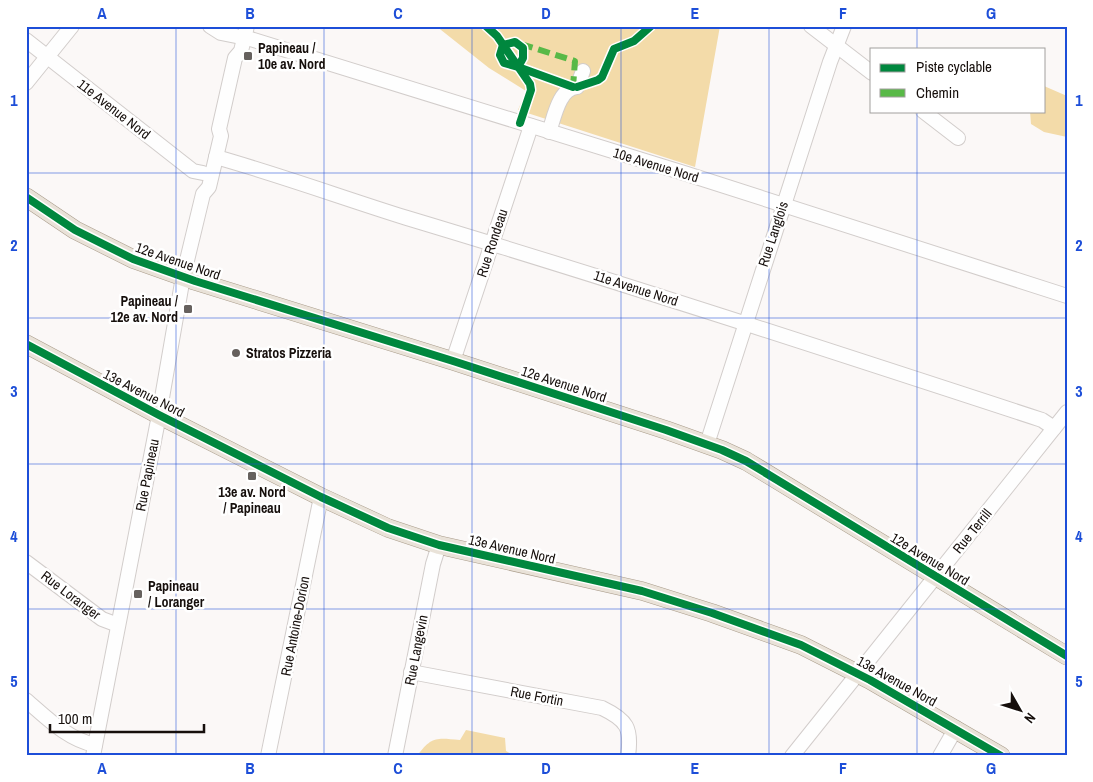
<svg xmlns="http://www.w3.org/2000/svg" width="1093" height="782" font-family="'Archivo Narrow',sans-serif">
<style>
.green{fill:#f3dba9}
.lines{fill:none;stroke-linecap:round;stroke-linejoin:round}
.minor-casing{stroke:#d2cdcb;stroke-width:16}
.major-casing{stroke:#aa9d8c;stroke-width:19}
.minor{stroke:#fefefe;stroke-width:14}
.major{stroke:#e9e2d8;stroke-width:18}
.quiet{stroke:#58b947;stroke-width:6;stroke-dasharray:12 6;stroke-linecap:butt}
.cycleway-casing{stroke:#fff;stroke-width:11}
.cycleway{stroke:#00873e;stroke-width:8}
.grid{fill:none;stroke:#1d4ed8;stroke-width:1;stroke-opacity:0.55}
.poi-dot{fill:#66615e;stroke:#fff;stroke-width:2}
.labels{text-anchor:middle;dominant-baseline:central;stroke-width:5;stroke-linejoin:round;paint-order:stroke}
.poi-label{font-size:14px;font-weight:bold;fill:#160f0c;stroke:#fff;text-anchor:start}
.street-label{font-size:14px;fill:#160f0c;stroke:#fff}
.neatline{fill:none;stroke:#1d4ed8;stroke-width:2}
.grid-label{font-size:16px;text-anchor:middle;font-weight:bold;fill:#1d4ed8}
</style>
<rect width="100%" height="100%" fill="#fbf8f7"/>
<g class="green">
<path d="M436 26H720L695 167 518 110 526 91 489 68Z"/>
<path d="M1044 86 1067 96V137L1044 132 1031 124 1030 111H1044Z"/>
<path d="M466 730 505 738 506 751 515 756H417C432 736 436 738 460 740Z"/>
</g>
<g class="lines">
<g class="minor-casing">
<g id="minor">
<path d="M210 26 221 33 236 36"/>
<path d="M811 26 872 73"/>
<path d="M244 37 687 174 1067 296"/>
<path d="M26 40 193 171 203 173"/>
<path d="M26 83 72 26"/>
<path d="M923 111 958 138"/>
<path d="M549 132C554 118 559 88 577 87L583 71"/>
<path d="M216 157C280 175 343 198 407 218 620 282 831 351 1042 420L1054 428"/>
<path d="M453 361 531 126"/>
<path d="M707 444 830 62 844 26"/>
<path d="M26 562 102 619 118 625"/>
<path d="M411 672 602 708C627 720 632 728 628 756"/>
<path d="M26 700C47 718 67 739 95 745"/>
<path d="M93 756 159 415 183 277 203 194 209 187 221 136 219 129 235 58 241 51 247 26"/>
<path d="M268 756 321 497"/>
<path d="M395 756 433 564 439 545"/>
<path d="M792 756 1067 412"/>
<path d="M940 756 956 728"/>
</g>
</g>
<g class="major-casing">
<g id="major">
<path d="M26 197 75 230 133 259 195 281 453 361 666 430 722 450 746 461 1067 656"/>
<path d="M26 344 159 415 321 497 388 528 439 545 642 591 712 613 801 645 870 680 1001 756"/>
</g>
</g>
<use href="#minor" class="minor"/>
<use href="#major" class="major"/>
<path class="quiet" d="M521 44 575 61 573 87 568 85"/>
<g class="cycleway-casing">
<g id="cycleway">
<path d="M486 26 497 36 530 84 531 90 520 123"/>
<path d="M518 67 504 63 500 55 503 45 515 42 523 48V58L518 67 573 87"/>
<path d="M577 87 598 80 602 77 614 49 634 41 651 26"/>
<path d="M26 197 75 230 133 259 195 281 453 361 666 430 722 450 746 461 1067 656"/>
<path d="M26 344 159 415 321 497 388 528 439 545 642 591 712 613 801 645 870 680 1001 756"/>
</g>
</g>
<use href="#cycleway" class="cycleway"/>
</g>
<path class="grid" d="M176 26V756M324 26V756M472 26V756M621 26V756M769 26V756M917 26V49M917 111V756M26 173H1067M26 318H1067M26 464H1067M26 609H1067"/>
<g class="poi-dot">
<rect x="243" y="51" width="10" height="10" rx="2.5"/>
<rect x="183" y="304" width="10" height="10" rx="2.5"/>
<circle cx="236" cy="353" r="5"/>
<rect x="247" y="471" width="10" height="10" rx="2.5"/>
<rect x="133" y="589" width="10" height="10" rx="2.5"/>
</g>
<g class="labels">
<g class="poi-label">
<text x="258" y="48">Papineau /<tspan x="258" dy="16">10e av. Nord</tspan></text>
<text x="178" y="301" text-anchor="end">Papineau /<tspan x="178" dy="16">12e av. Nord</tspan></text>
<text x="246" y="353">Stratos Pizzeria</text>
<text x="252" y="492" text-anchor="middle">13e av. Nord<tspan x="252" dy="16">/ Papineau</tspan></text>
<text x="148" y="586">Papineau<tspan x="148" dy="16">/ Loranger</tspan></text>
</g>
<g class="street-label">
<text transform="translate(114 109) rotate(38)">11e Avenue Nord</text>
<text transform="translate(656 165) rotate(17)">10e Avenue Nord</text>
<text transform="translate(773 234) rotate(-72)">Rue Langlois</text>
<text transform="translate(492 243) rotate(-72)">Rue Rondeau</text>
<text transform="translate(178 261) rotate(19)">12e Avenue Nord</text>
<text transform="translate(636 288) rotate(18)">11e Avenue Nord</text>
<text transform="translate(564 384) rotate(18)">12e Avenue Nord</text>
<text transform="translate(144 393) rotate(27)">13e Avenue Nord</text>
<text transform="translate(147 475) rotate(-79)">Rue Papineau</text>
<text transform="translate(972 531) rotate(-51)">Rue Terrill</text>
<text transform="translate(512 549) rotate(13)">13e Avenue Nord</text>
<text transform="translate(930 559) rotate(31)">12e Avenue Nord</text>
<text transform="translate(71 595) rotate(37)">Rue Loranger</text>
<text transform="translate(295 626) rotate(-79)">Rue Antoine-Dorion</text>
<text transform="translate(416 650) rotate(-79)">Rue Langevin</text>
<text transform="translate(897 681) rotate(29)">13e Avenue Nord</text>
<text transform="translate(537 696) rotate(11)">Rue Fortin</text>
</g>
</g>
<rect width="1093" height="782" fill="none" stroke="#ffffff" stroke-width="55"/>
<rect x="870" y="48" width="175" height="65" fill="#ffffff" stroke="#a29f9e"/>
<rect x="880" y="64" width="25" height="8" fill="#00873e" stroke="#a29f9e"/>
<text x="916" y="72" font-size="15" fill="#160f0c">Piste cyclable</text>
<rect x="880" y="89" width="25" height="8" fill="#58b947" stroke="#a29f9e"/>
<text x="916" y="98" font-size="15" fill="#160f0c">Chemin</text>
<g transform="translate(1020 710) rotate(129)" stroke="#ffffff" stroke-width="4" paint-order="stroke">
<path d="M0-4L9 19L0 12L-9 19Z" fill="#160f0c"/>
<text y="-8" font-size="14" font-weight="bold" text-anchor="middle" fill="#160f0c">N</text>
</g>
<path d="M50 724v8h154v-8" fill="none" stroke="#160f0c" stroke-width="2.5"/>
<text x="58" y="724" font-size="15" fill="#160f0c" stroke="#ffffff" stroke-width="4" paint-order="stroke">100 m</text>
<rect x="28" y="28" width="1038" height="726" class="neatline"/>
<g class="grid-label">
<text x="102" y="19">A</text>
<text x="250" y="19">B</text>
<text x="398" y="19">C</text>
<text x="546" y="19">D</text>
<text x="695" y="19">E</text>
<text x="843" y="19">F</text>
<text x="991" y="19">G</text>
<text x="14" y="106">1</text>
<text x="1079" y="106">1</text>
<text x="14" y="251">2</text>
<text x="1079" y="251">2</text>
<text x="14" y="397">3</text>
<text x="1079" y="397">3</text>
<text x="14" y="542">4</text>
<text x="1079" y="542">4</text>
<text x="14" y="687">5</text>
<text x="1079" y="687">5</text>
<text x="102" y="774">A</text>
<text x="250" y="774">B</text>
<text x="398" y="774">C</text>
<text x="546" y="774">D</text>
<text x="695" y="774">E</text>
<text x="843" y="774">F</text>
<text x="991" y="774">G</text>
</g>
</svg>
